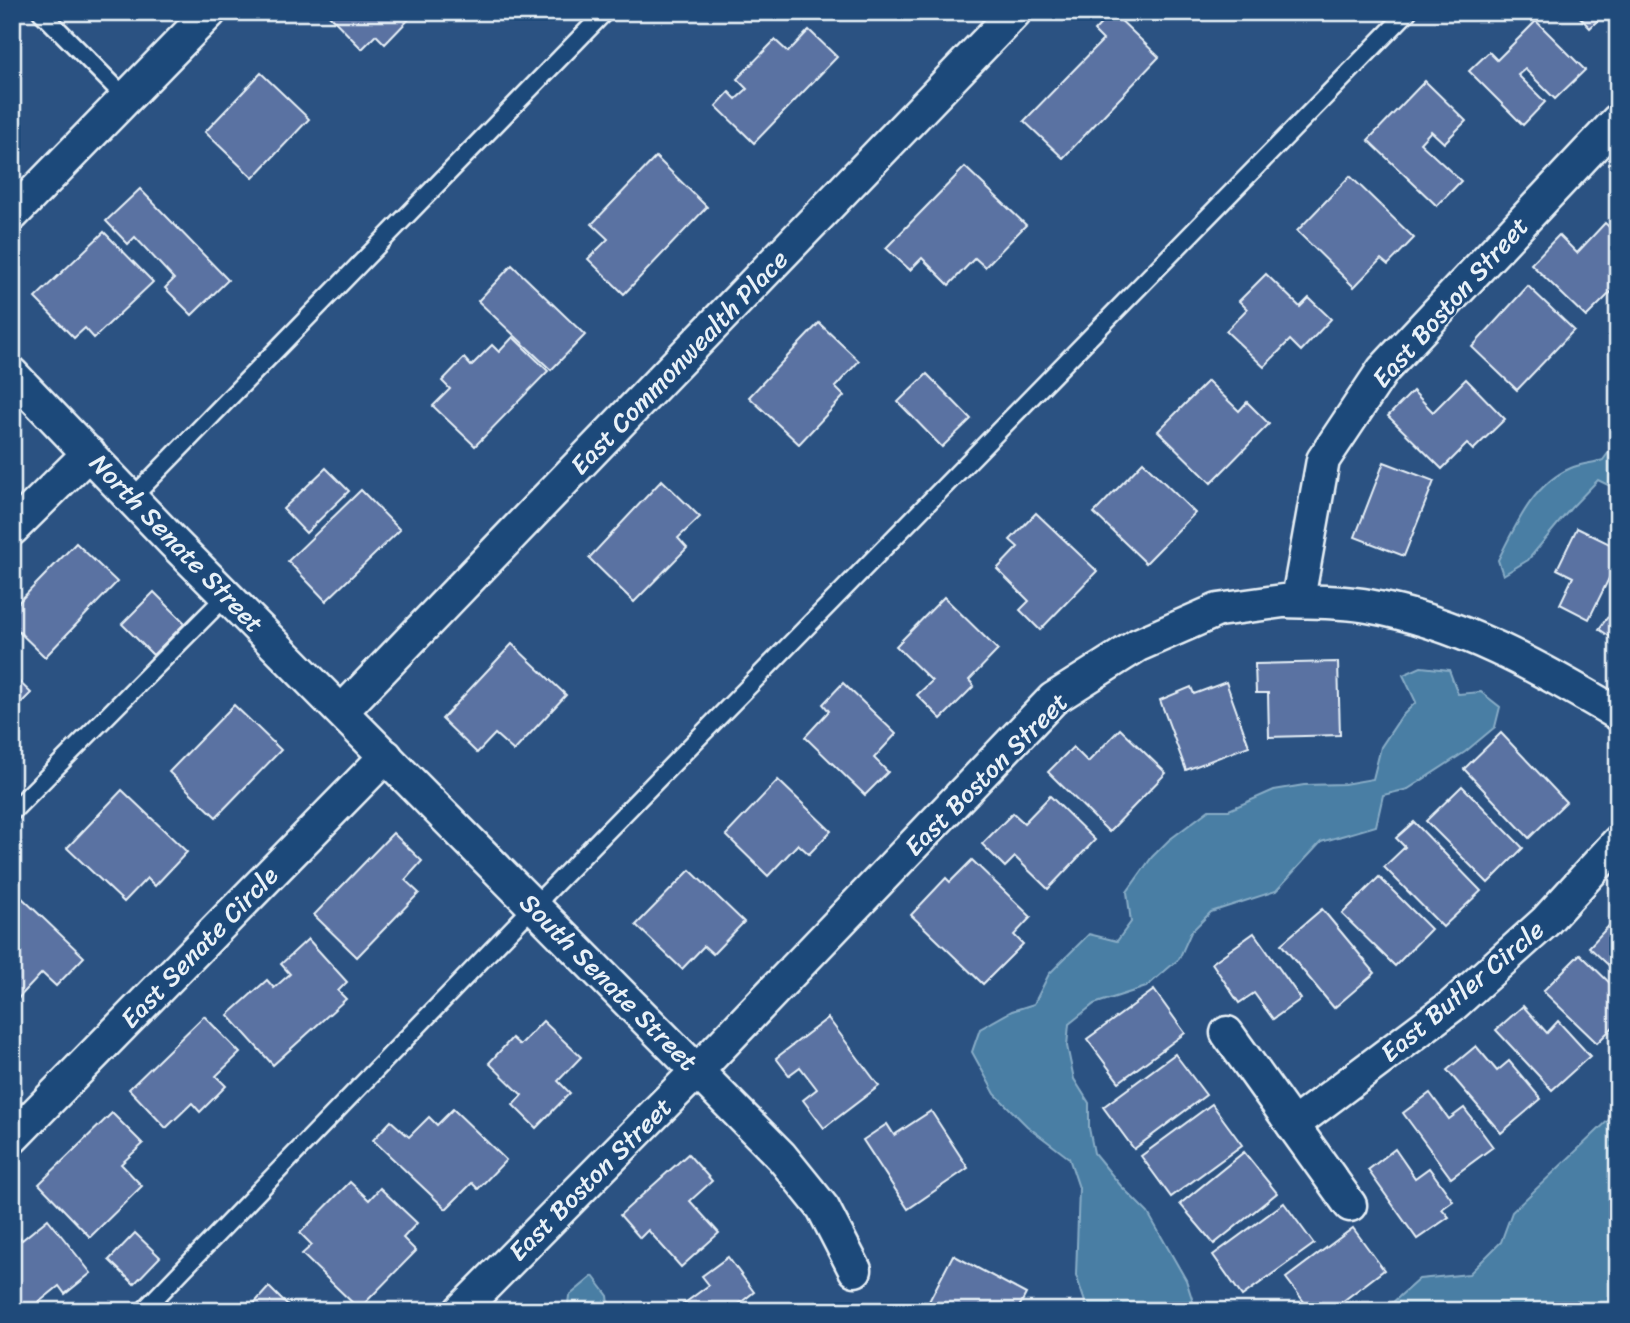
<svg xmlns="http://www.w3.org/2000/svg" width="1630" height="1323" font-family="Sriracha,sans-serif">
<style>
.water{fill:#487ea4;stroke:#88acc6;stroke-width:2}
.building{fill:#5a72a2;stroke:#e8f1f8;stroke-width:2}
.lines{fill:none;stroke-linecap:round;stroke-linejoin:round}
.service-casing{stroke:#e8f1f8;stroke-width:21}
.minor-casing{stroke:#e8f1f8;stroke-width:37}
.service{stroke:#1f4a7a;stroke-width:16}
.minor{stroke:#1f4a7a;stroke-width:32}
.labels{text-anchor:middle;dominant-baseline:central;stroke-width:5;stroke-linejoin:round;paint-order:stroke}
.street-label{font-size:26px;fill:#e8f1f8;stroke:#1f4a7a}
</style>
<rect width="100%" height="100%" fill="#2b5282"/>
<filter id="ink" filterUnits="userSpaceOnUse"><feTurbulence type="fractalNoise" baseFrequency=".0143" numOctaves="2"/><feDisplacementMap in="SourceGraphic" scale="14" xChannelSelector="R" yChannelSelector="G"/><feConvolveMatrix kernelMatrix="1 2 1 2 8 2 1 2 1" color-interpolation-filters="sRGB"/></filter>
<g filter="url(#ink)">
<g class="water">
<path d="M1618 440V490L1598 480 1571 508 1528 560 1503 575 1498 560C1516 525 1533 484 1571 468 1580 464 1593 463 1603 460Z"/>
<path d="M1421 667 1449 670 1458 694 1481 692 1500 707 1495 727 1465 752 1408 789 1383 795 1376 826 1321 842 1276 891 1211 912 1191 932 1179 959 1146 987 1094 1004 1069 1024 1067 1046 1074 1079 1089 1103V1128L1094 1153 1121 1186 1148 1213 1186 1280 1196 1311H1088L1076 1275 1079 1188 1069 1158 1027 1126 995 1094 972 1052 980 1029 1012 1011 1034 1004 1049 974 1089 934 1117 941 1131 922 1127 892 1152 857 1169 840 1209 810H1229L1274 790 1304 785 1344 784 1373 779 1381 747 1401 717 1416 702 1403 675Z"/>
<path d="M1618 1111V1311H1383L1419 1279 1469 1274 1501 1242 1512 1212Z"/>
<path d="M593 1276 608 1296 610 1311H567L569 1296Z"/>
</g>
<g class="building">
<path d="M326 12H410L413 15 385 44 376 35 362 49Z"/>
<path d="M1112 12 1159 57 1063 158 1024 121 1103 40 1094 31Z"/>
<path d="M1575 12H1606L1590 28Z"/>
<path d="M1536 21 1585 70 1555 99 1525 69 1518 75 1545 102 1523 125 1469 71 1489 52 1497 60Z"/>
<path d="M809 30 837 57 754 143 716 106 729 92 736 99 747 89 737 79 775 40 788 52Z"/>
<path d="M261 73 309 119 253 178 205 132Z"/>
<path d="M1425 81 1466 121 1444 143 1431 131 1420 143 1461 181 1437 206 1368 140Z"/>
<path d="M656 157 707 207 624 294 588 259 608 239 592 224Z"/>
<path d="M965 167 1026 225 985 267 975 258 949 285 922 258 910 270 886 248Z"/>
<path d="M1350 176 1414 238 1388 265 1381 259 1354 287 1297 231Z"/>
<path d="M140 189 228 280 192 315 165 288 174 279 135 237 128 244 106 221Z"/>
<path d="M1605 223 1618 235V294L1616 296 1611 292 1586 317 1531 264 1559 235 1577 253Z"/>
<path d="M104 232 153 282 94 338 85 328 74 338 35 298Z"/>
<path d="M512 265 585 335 551 370 478 301Z"/>
<path d="M1266 274 1300 307 1309 298 1331 319 1301 351 1290 340 1264 367 1226 331 1247 309 1239 301Z"/>
<path d="M1528 286 1574 330 1517 390 1472 347Z"/>
<path d="M819 323 859 361 835 387 844 396 799 444 749 397Z"/>
<path d="M513 337 548 371 475 446 433 406 450 389 442 381 464 358 471 366 492 345 499 352Z"/>
<path d="M927 374 971 419 942 447 898 402Z"/>
<path d="M1466 379 1505 419 1473 450 1467 444 1442 469 1388 416 1413 391 1433 412Z"/>
<path d="M1208 381 1239 411 1247 402 1269 424 1211 483 1158 431Z"/>
<path d="M1143 462 1195 513 1146 563 1094 513Z"/>
<path d="M1384 462 1434 481 1404 556 1355 537Z"/>
<path d="M326 468 349 491 306 533 283 509Z"/>
<path d="M662 480 700 517 678 538 687 548 634 602 589 558Z"/>
<path d="M361 490 400 530 326 601 288 561Z"/>
<path d="M1036 513 1097 571 1040 630 1020 610 1029 601 997 569 1018 547 1010 540Z"/>
<path d="M1577 528 1618 548V560L1589 619 1560 604 1573 577 1557 569Z"/>
<path d="M76 543 117 582 45 657 12 625V609Z"/>
<path d="M154 592 185 623 153 655 122 624Z"/>
<path d="M944 597 998 650 969 680 974 686 941 719 917 695 932 681 896 646Z"/>
<path d="M1618 603V642L1599 629Z"/>
<path d="M512 644 566 695 514 751 495 734 477 753 442 719Z"/>
<path d="M1338 662 1340 735 1269 737 1268 693H1256L1255 664Z"/>
<path d="M12 675 31 693 12 712Z"/>
<path d="M1226 682 1249 746 1186 770 1160 700 1191 687 1194 694Z"/>
<path d="M843 683 896 734 874 758 888 772 865 795 805 737 829 711 823 704Z"/>
<path d="M234 705 281 750 216 817 169 772Z"/>
<path d="M1120 729 1166 773 1109 832 1048 772 1073 747 1088 762Z"/>
<path d="M1501 733 1566 802 1529 838 1464 769Z"/>
<path d="M778 780 831 831 809 854 798 844 768 876 726 835Z"/>
<path d="M1462 786 1523 848 1488 883 1426 821Z"/>
<path d="M122 790 187 852 155 886 147 878 124 902 67 848Z"/>
<path d="M1050 796 1095 840 1048 889 1015 857 1005 867 982 844 1013 813 1024 823Z"/>
<path d="M1414 822 1481 891 1443 927 1384 867 1405 847 1396 838Z"/>
<path d="M393 833 422 861 405 880 419 893 357 957 314 915Z"/>
<path d="M972 860 1031 917 1014 935 1023 944 983 984 911 915 946 878 950 882Z"/>
<path d="M690 870 744 922 713 954 704 946 682 969 636 925Z"/>
<path d="M1379 877 1431 929 1395 966 1342 914Z"/>
<path d="M20 896 84 957 56 986 42 973 13 1004 12 903Z"/>
<path d="M1322 909 1375 973 1334 1008 1281 944Z"/>
<path d="M1618 916V974L1589 947Z"/>
<path d="M1254 933 1301 999 1273 1019 1254 993 1239 1003 1212 963Z"/>
<path d="M308 939 347 982 338 991 346 999 273 1065 228 1015 267 980 274 988 290 974 281 964Z"/>
<path d="M1580 954 1618 991V1022L1597 1043 1543 991Z"/>
<path d="M1154 990 1185 1033 1119 1082 1087 1039Z"/>
<path d="M1523 1006 1547 1033 1558 1021 1590 1056 1552 1090 1496 1030Z"/>
<path d="M204 1016 240 1053 216 1076 226 1086 200 1112 192 1103 166 1128 129 1089Z"/>
<path d="M828 1018 879 1086 824 1128 803 1100 817 1089 800 1067 789 1075 776 1058Z"/>
<path d="M543 1021 581 1057 558 1081 570 1093 536 1128 513 1105 522 1095 489 1063 512 1038 520 1045Z"/>
<path d="M1476 1046 1497 1071 1509 1061 1541 1099 1501 1133 1447 1070Z"/>
<path d="M1175 1054 1206 1095 1134 1149 1103 1107Z"/>
<path d="M1430 1093 1449 1119 1464 1108 1493 1147 1451 1178 1403 1113Z"/>
<path d="M1212 1104 1242 1145 1171 1197 1141 1156Z"/>
<path d="M453 1109 506 1160 478 1189 472 1183 446 1209 373 1140 391 1121 409 1137 429 1117 437 1125Z"/>
<path d="M931 1111 968 1168 908 1209 863 1140 887 1124 894 1135Z"/>
<path d="M112 1113 143 1144 121 1164 142 1186 90 1237 39 1184Z"/>
<path d="M1395 1149 1415 1178 1429 1168 1453 1201 1442 1209 1449 1217 1417 1239 1368 1170Z"/>
<path d="M1244 1152 1277 1193 1214 1244 1180 1204Z"/>
<path d="M688 1154 712 1181 690 1201 719 1233 681 1267 648 1230 640 1238 620 1215Z"/>
<path d="M350 1182 369 1200 380 1188 417 1223 403 1238 416 1251 359 1309 302 1254 312 1245 300 1233Z"/>
<path d="M1284 1203 1314 1244 1242 1296 1213 1255Z"/>
<path d="M48 1219 91 1273 65 1294 59 1286 28 1311H12V1238L17 1234 22 1240Z"/>
<path d="M1353 1228 1384 1270 1330 1311H1311L1286 1278Z"/>
<path d="M135 1233 160 1257 134 1284 109 1260Z"/>
<path d="M953 1255 1026 1294 1017 1311H924Z"/>
<path d="M728 1257 754 1292 730 1311H674L709 1285 702 1276Z"/>
<path d="M269 1287 293 1311H247Z"/>
</g>
<g class="lines">
<g class="service-casing">
<g id="service">
<path d="M41 12 126 98"/>
<path d="M132 498 605 12"/>
<path d="M12 812 227 595"/>
<path d="M143 1311 534 906 1408 12"/>
</g>
</g>
<g class="minor-casing">
<g id="minor">
<path d="M12 215 210 12"/>
<path d="M12 374 173 542 781 1156 823 1208 855 1270"/>
<path d="M12 529 89 453"/>
<path d="M1287 601C1313 602 1342 601 1368 606 1459 622 1539 667 1618 714"/>
<path d="M342 711 1015 12"/>
<path d="M1227 1033 1350 1205"/>
<path d="M1293 1125 1453 1005 1545 922 1618 842"/>
<path d="M12 1138 386 756"/>
<path d="M460 1311 697 1071 1053 699 1138 645 1218 610 1298 599 1323 460 1383 370 1618 120"/>
</g>
</g>
<use href="#service" class="service"/>
<use href="#minor" class="minor"/>
</g>
</g>
<g class="labels">
<g class="street-label">
<text transform="translate(1450 302) rotate(-48)">East Boston Street</text>
<text transform="translate(679 362) rotate(-46)">East Commonwealth Place</text>
<text transform="translate(177 543) rotate(46)">North Senate Street</text>
<text transform="translate(986 774) rotate(-45)">East Boston Street</text>
<text transform="translate(199 947) rotate(-46)">East Senate Circle</text>
<text transform="translate(609 982) rotate(45)">South Senate Street</text>
<text transform="translate(1462 991) rotate(-40)">East Butler Circle</text>
<text transform="translate(590 1179) rotate(-45)">East Boston Street</text>
</g>
</g>
<rect width="1630" height="1323" fill="none" stroke="#1f4a7a" stroke-width="42"/>
<rect x="21" y="21" width="1588" height="1281" fill="none" stroke="#e8f1f8" stroke-width="2.5" filter="url(#ink)"/>
</svg>
